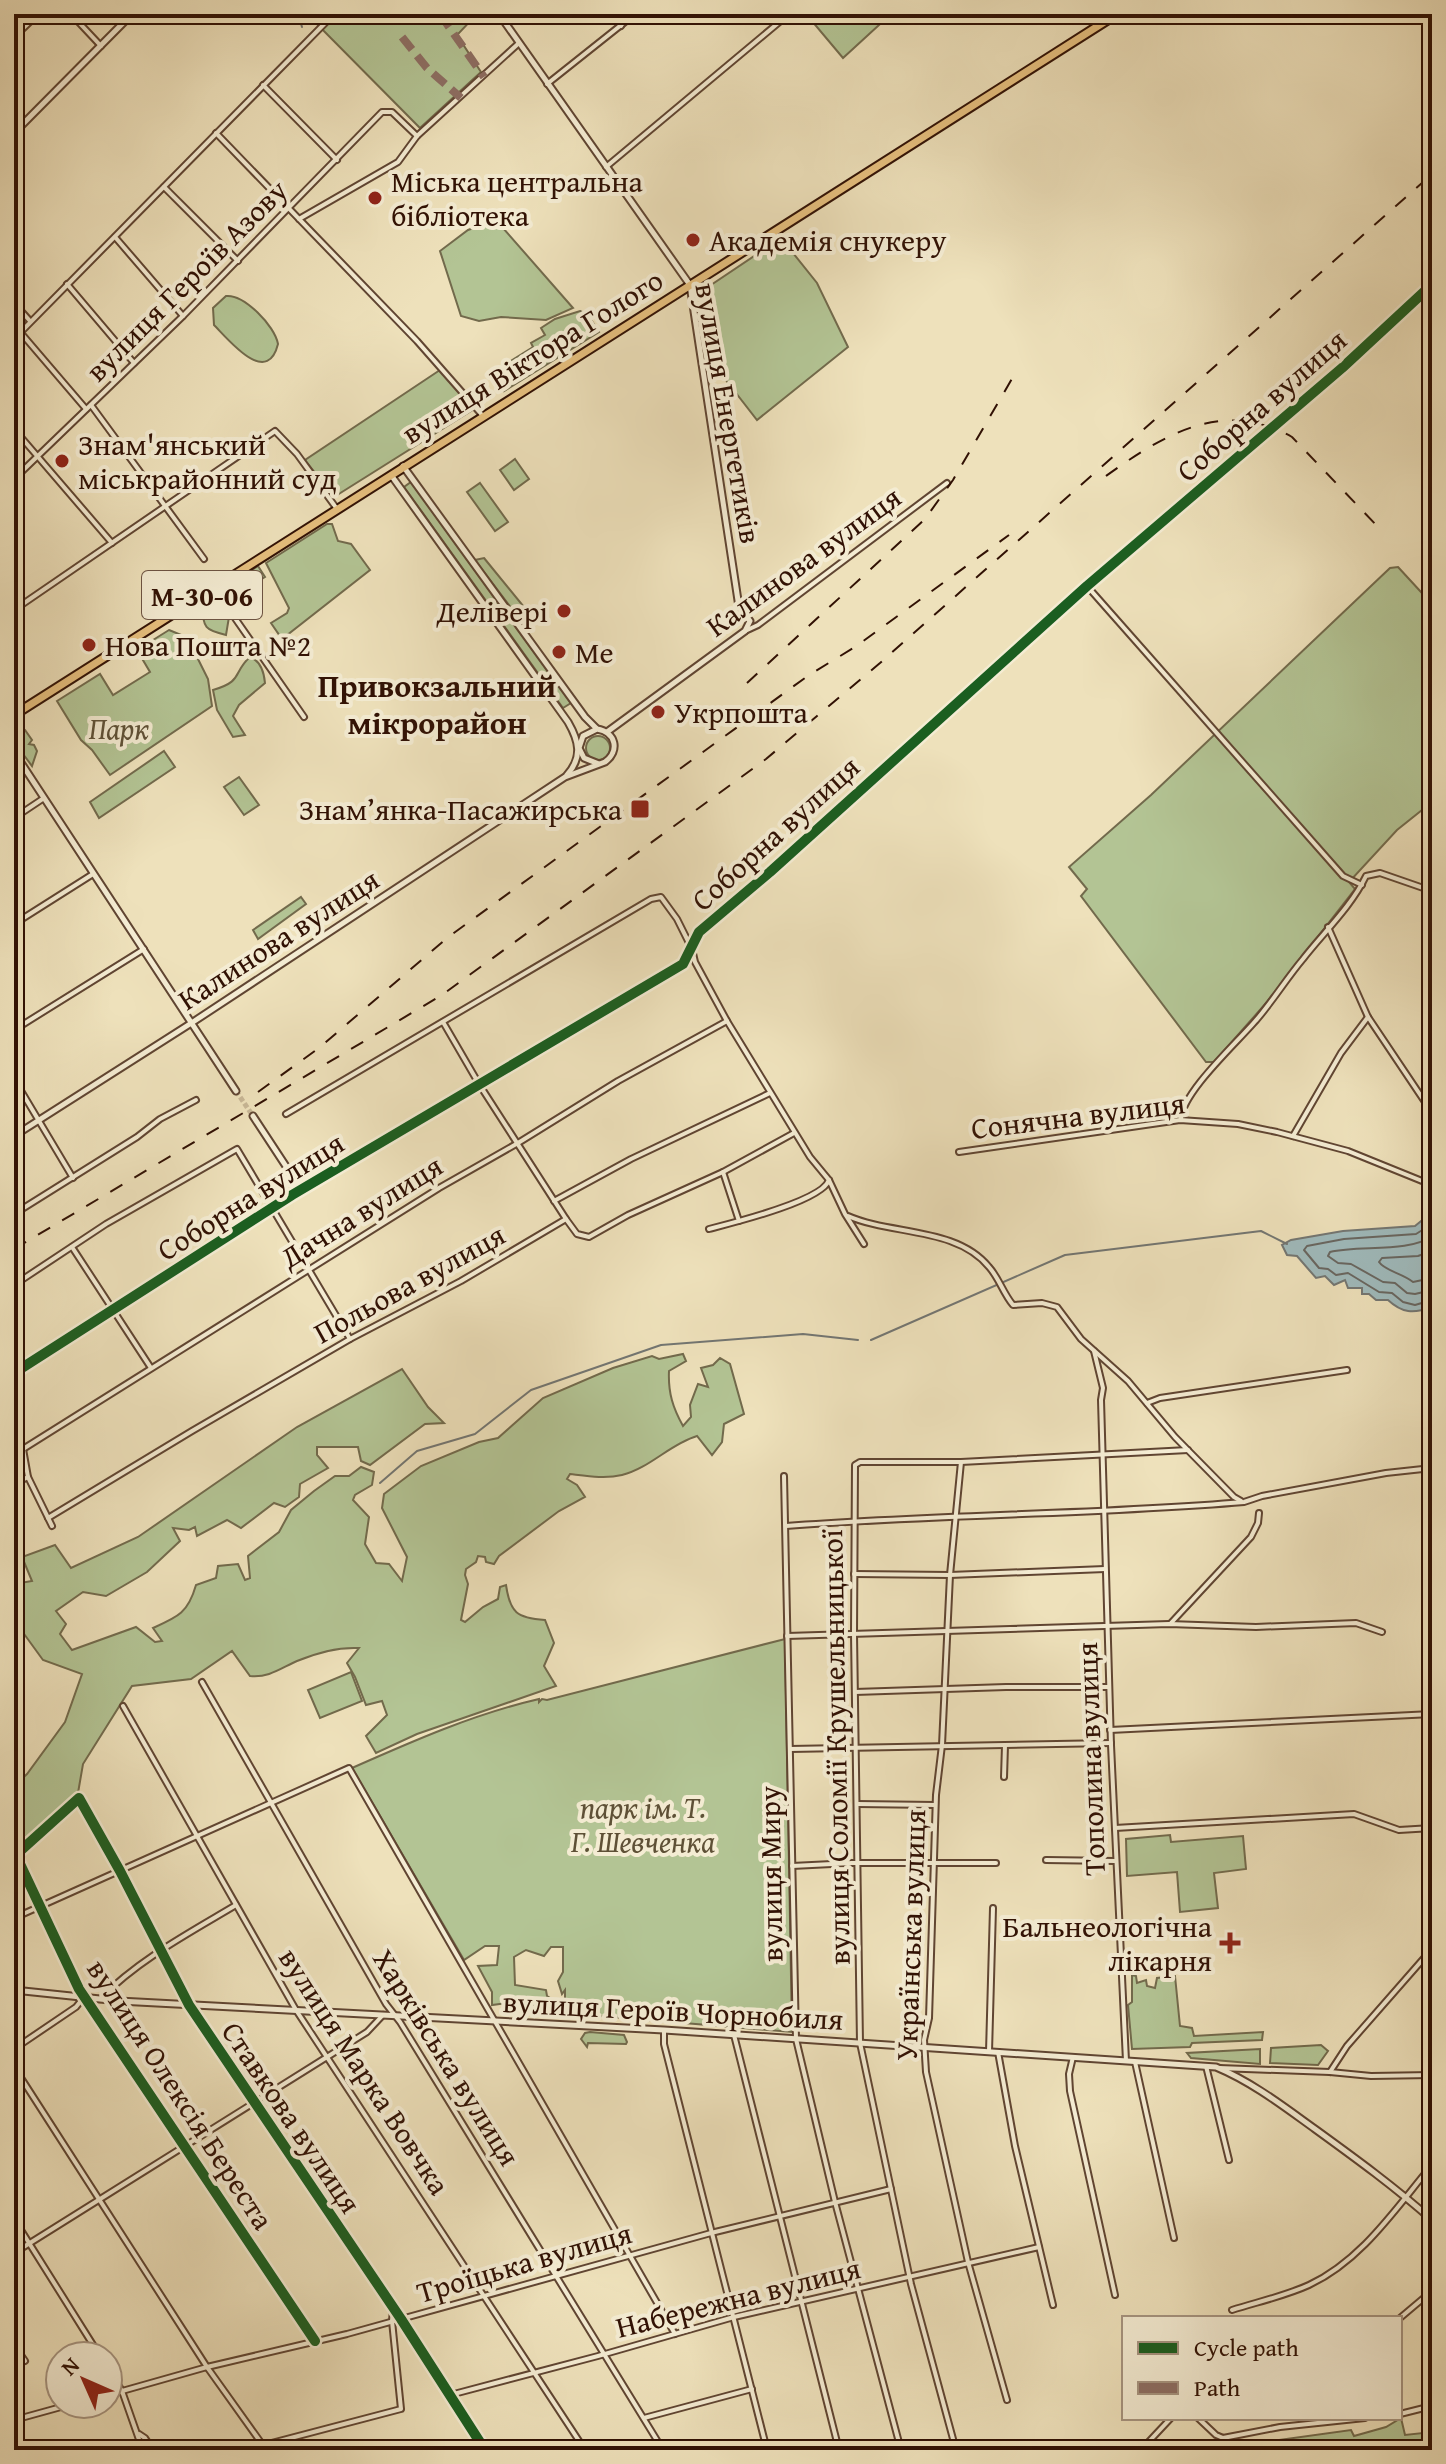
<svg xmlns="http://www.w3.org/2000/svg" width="1446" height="2464" font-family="'Gentium Book Plus',serif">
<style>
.green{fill:#b3c494;stroke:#726a4c;stroke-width:2}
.water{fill:#9fbabc;stroke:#737672;stroke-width:2}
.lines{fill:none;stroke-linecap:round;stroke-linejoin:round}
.shore{stroke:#686660;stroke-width:2}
.stream{stroke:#737672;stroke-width:2}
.tertiary-tunnel{stroke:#c8b796;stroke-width:5;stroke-dasharray:5 2.5;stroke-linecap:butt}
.minor-casing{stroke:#604532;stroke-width:8}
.tertiary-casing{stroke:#604532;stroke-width:9}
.primary-casing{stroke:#311104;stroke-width:11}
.minor{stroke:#f4ecd3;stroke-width:4}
.tertiary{stroke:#f4ecd3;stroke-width:5}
.primary{stroke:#e7c07e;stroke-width:7}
.rail{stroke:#311104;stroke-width:2;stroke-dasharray:14 14;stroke-linecap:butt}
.quiet{stroke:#8d6e63;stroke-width:8;stroke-dasharray:16 8;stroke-linecap:butt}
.cycleway-casing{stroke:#f4ecd3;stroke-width:15}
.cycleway{stroke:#1b5e20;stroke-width:10}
.poi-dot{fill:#8f2418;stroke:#f4ecd3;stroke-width:3}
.labels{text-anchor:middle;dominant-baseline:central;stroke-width:8;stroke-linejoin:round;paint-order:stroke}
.shield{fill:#f4ecd3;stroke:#6c5342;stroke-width:2}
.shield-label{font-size:28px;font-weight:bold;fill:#311104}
.poi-label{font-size:30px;fill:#311104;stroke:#f4ecd3;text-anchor:start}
.street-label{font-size:30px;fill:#311104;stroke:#f4ecd3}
.park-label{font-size:30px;font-style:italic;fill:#5e5036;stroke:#f4ecd3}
.neighbourhood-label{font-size:32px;font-weight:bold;fill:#311104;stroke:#f4ecd3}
</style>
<rect width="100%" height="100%" fill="#eee1bb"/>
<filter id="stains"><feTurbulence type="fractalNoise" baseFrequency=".0025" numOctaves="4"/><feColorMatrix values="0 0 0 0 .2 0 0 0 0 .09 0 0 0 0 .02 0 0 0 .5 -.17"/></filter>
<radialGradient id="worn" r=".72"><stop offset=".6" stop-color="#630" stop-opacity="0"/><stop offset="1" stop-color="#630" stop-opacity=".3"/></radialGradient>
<g class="green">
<path d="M307 14H477L457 35 481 72 420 128Z"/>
<path d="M806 14H891L843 58Z"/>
<path d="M496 220 573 308 546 320 501 317 479 321 461 316 440 251 468 230Z"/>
<path d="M781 238 817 283 848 347 757 420 715 366 711 285Z"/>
<path d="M226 296C244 294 275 326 278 344 267 388 228 339 214 325L213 308Z"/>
<path d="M580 311 588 315 599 332 504 391 493 372 533 347 531 343 545 335 541 328 555 319Z"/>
<path d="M440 370 474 409 334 497 305 460Z"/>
<path d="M515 459 529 479 514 490 500 470Z"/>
<path d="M411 482 571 703 563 708 404 487Z"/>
<path d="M480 483 508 522 495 531 467 492Z"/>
<path d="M327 524H332L338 541 351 544 370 570 282 639 271 623 287 613 289 608 266 563Z"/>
<path d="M484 558 524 607 528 619 524 625 475 560Z"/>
<path d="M258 566 265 577 230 599 226 598 223 593 227 586Z"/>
<path d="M1398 567 1432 604V802L1397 830 1349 882 1355 889 1267 1002 1214 1062H1206L1081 896 1087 889 1069 867 1151 795 1390 568Z"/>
<path d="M209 600 219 602 229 617 226 635C204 630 204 628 202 606Z"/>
<path d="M169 630 201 643 198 659 208 679 212 706 110 775 92 750 81 740 57 701 100 674 113 695 150 672 137 650Z"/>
<path d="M250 657C261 661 264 672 265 683L239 705 233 716 245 735 233 737 217 710 213 690C244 681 232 673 250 657Z"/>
<path d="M14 723 25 730 32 740 29 744 34 745 37 751 32 766 14 742Z"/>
<circle cx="598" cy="748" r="12"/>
<path d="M164 751 175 767 99 818 90 802Z"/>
<path d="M239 777 259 805 244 815 224 787Z"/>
<path d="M301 897 306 904 258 939 253 930Z"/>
<path d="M683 1354 686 1361 669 1371C668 1393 673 1408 683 1426L691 1417 690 1405 698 1384 708 1387 701 1368 713 1365 720 1358 730 1364 744 1414 724 1424 722 1442 712 1455 697 1436C670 1444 650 1468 622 1475 605 1479 587 1476 570 1474L567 1479 577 1485 585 1497 559 1511 499 1556 494 1564 486 1562 485 1557 478 1556 476 1562 466 1569 465 1575 468 1584 461 1620 465 1622 483 1607 498 1599 500 1587 506 1585C510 1613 517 1618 545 1620L554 1643 544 1666 556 1686 417 1734 376 1753 366 1736 387 1715 382 1701 366 1705 355 1677 347 1663 359 1648C339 1647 316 1653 297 1661 281 1668 269 1678 250 1676L232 1651 191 1679 132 1686 83 1764 78 1793 14 1853V1786L27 1774 65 1722 82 1674 43 1660 19 1627 14 1630V1584L32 1581 22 1557 55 1545 71 1568 138 1537 297 1427 402 1369 428 1407 444 1423 425 1424 370 1465 361 1461 358 1447H317V1455L328 1468 300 1484 299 1497 285 1507 274 1503 241 1528 227 1520 197 1536 195 1527 189 1530 173 1528 180 1541 147 1572 106 1596 83 1592 56 1611 66 1624 60 1634 72 1650 136 1627 155 1642 162 1641 153 1628C178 1617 188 1613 196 1585L216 1578 218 1566 238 1564 245 1580 250 1578 248 1556 279 1532 291 1510 314 1491 335 1476H349L361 1467 374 1472 372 1485 355 1495 353 1500 369 1517 365 1544 376 1563 389 1564 402 1581 407 1557 382 1508 384 1494 421 1466 479 1442 498 1438 543 1398 613 1368 652 1356 659 1359Z"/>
<path d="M785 1639 792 2032 565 2013V1990L562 1994 558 1981 563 1972V1947H551L544 1956 526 1950 514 1957 515 1985 546 1990 547 1996 558 2003 553 2008 534 2005 512 2007 507 2003 492 2005V1992L478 1966 497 1965 499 1946H485L464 1960 352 1768C413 1741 474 1714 539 1699V1702L542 1699 547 1700Z"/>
<path d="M351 1672 362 1701 320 1718 308 1690Z"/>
<path d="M1170 1835 1171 1842 1243 1836 1246 1869 1214 1873 1218 1908 1180 1912 1177 1872 1127 1876 1126 1839Z"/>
<path d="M1132 1975 1136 1976 1137 1983 1146 1980 1147 1986 1155 1988 1157 1978 1175 1976 1180 2026 1192 2028 1194 2036 1263 2032 1262 2040 1192 2043 1190 2047 1132 2049 1128 2005 1132 2002Z"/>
<path d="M590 2032 624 2035 627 2042 626 2044 588 2043 587 2047 581 2039 585 2033Z"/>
<path d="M1321 2045 1328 2051 1318 2065 1270 2063 1271 2048Z"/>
<path d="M1260 2049V2064L1191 2058 1187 2053Z"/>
<path d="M1401 2418 1405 2435 1432 2432V2446L1422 2450H1267L1265 2442 1351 2430 1354 2436 1386 2427Z"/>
</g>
<path class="water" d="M1432 1212V1307C1413 1314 1402 1313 1388 1300H1376L1369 1294H1362V1288H1348L1345 1280 1334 1285 1325 1276 1316 1278 1297 1256 1287 1255 1282 1245 1291 1240 1343 1231 1415 1226Z"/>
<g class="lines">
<g class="shore">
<path d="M1432 1224 1416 1234 1344 1239 1307 1246 1304 1250 1319 1268 1328 1269 1336 1275 1348 1273 1379 1292 1392 1293 1403 1302 1415 1305 1432 1300"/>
<path d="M1432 1236C1409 1253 1360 1245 1330 1252L1328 1256 1338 1263 1351 1264 1383 1282 1395 1283 1407 1293 1415 1294 1432 1290"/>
<path d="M1432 1251 1418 1256 1382 1258 1379 1262C1385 1271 1402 1273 1413 1282L1432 1278"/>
</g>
<g class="stream">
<path d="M298 14 302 27"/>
<path d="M871 1340 1065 1255 1261 1231 1287 1244"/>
<path d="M380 1483 417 1451 475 1434 531 1390 661 1345 803 1334 858 1340"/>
</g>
<path class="tertiary-tunnel" d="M236 1091 253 1116"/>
<g class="minor-casing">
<g id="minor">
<path d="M71 14 101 46"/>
<path d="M610 14 621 26"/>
<path d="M14 37 38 14"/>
<path d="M547 84 635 14"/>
<path d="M263 85 337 160"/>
<path d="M216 133 417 341 483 416"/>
<path d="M606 167 789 14"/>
<path d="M164 187 238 261"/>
<path d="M299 219 398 162 417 136 519 43"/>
<path d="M115 237 183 316"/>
<path d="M67 284 134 363"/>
<path d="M14 303 30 321"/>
<path d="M21 333 86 409"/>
<path d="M14 339 334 14"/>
<path d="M91 405 204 559"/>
<path d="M14 429 112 543"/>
<path d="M14 479 183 316 382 112H392L417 136"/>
<path d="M1087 586 1343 876 1362 885"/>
<path d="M214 588 304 717"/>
<path d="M14 610 275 431 297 454 337 509"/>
<path d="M745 631 758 625 947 483"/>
<path d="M14 818 44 798"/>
<path d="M14 924 93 874"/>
<path d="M1328 927 1368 1017 1427 1105 1432 1122"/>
<path d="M443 1022 479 1084 566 1219"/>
<path d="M14 1030 144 949"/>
<path d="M14 1079 73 1178"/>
<path d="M286 1114 651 899 661 897 677 919 692 949 695 962 727 1021 810 1157 829 1180 845 1214 864 1244"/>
<path d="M1181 1119C1182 1092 1239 1041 1258 1018 1274 999 1287 978 1303 959 1324 932 1351 907 1366 876L1380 873 1432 891"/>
<path d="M1293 1136 1341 1053 1368 1017"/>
<path d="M959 1152 1180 1120 1238 1124 1277 1132 1348 1151 1432 1185"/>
<path d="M723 1172 739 1221"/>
<path d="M293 1195 683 964 699 932 770 872 1087 586 1342 368 1425 291"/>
<path d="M554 1201 631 1159 770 1093"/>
<path d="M14 1214 137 1137 160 1119 196 1100"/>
<path d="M848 1216C891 1235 957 1227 989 1267 999 1278 1003 1293 1013 1305L1042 1303 1057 1307 1081 1339 1128 1381 1175 1437 1234 1497 1241 1501"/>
<path d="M709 1229C732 1223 822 1201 829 1180"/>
<path d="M72 1247 151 1368"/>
<path d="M14 1285 106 1224 237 1149 350 1339"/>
<path d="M1094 1351 1103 1388 1101 1400 1111 1745 1126 2061"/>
<path d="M1147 1403 1160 1398 1347 1370"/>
<path d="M14 1434 23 1449 28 1477 52 1526"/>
<path d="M23 1449 439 1188 518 1143 618 1081 727 1021"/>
<path d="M961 1462 950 1575 942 1745 936 1795 929 2018 924 2040 926 2072 968 2262 1007 2400"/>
<path d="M784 1476 796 2039 835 2202 901 2450"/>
<path d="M14 1484 28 1477"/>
<path d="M48 1518 192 1431 350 1339 461 1281 566 1219 577 1234 589 1237 628 1215 723 1172 794 1133"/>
<path d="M786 1526C939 1514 1091 1515 1244 1502L1262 1496 1386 1473 1432 1468"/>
<path d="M854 1574 950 1575 1105 1569"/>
<path d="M1171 1623 1251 1537 1258 1523 1259 1513"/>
<path d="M787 1636 1169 1624 1256 1627 1356 1623 1382 1632"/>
<path d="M14 1676 17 1673"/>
<path d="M202 1682 386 2004 400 2022 663 2450"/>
<path d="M855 1692 1006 1687H1109"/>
<path d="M123 1706 296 2010 585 2450"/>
<path d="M1110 1730 1432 1714"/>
<path d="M790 1749 1111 1743"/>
<path d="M1004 1777 1005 1745"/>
<path d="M857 1804 935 1805"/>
<path d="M1115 1828 1354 1814 1399 1830 1432 1828"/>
<path d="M1046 1860 1115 1861"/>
<path d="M792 1866 852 1863H996"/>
<path d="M14 1918 349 1768 675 2334"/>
<path d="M100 1999C138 1960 189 1933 236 1905"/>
<path d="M664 2030V2044L767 2450"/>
<path d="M734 2035 839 2450"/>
<path d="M14 2049 76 2007 84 1997"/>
<path d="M989 2052 993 1908"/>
<path d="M998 2052 1015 2146 1053 2305"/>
<path d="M1073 2057 1069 2074 1070 2091 1115 2295"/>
<path d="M1135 2062 1174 2238"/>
<path d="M1206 2066 1229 2160"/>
<path d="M14 2067 207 2367 262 2444"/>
<path d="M1219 2068 1330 2072 1371 2076 1432 2075"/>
<path d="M1330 2072 1347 2046 1432 1949"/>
<path d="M14 2219 100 2356"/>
<path d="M14 2253 327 2057 367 2032 383 2015"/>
<path d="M1232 2310C1257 2302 1285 2296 1309 2285 1362 2260 1395 2209 1432 2165"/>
<path d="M1400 2318 1432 2291"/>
<path d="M315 2341 79 1989 20 1864 16 1855 19 1852 79 1798 120 1871 189 2005 401 2319 485 2450"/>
<path d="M14 2345 25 2361"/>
<path d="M108 2369 122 2391 142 2448"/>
<path d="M108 2395 207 2367 347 2334 711 2233 891 2189"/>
<path d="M450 2395 598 2356 734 2317 1039 2247"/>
<path d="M1400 2414 1432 2406"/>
<path d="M644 2418 752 2389"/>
<path d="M1198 2418 1216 2435 1223 2438 1280 2427 1365 2418"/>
<path d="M14 2420 72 2404"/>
<path d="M139 2434 145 2438 153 2450"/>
<path d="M245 2450 401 2409 392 2321 393 2309"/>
<path d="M956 2450 911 2284 860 2043 854 1634 855 1465 860 1462H961L1188 1450"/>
<path d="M1141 2450 1171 2418"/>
</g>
</g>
<g class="tertiary-casing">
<g id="tertiary">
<path d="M499 14 690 285 739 607 750 621 745 631 607 732"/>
<path d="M14 133 132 14"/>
<path d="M403 466 585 717 596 728"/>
<path d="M391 475 568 722C579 741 583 757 567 775"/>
<path d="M14 752 236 1091"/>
<path d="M14 1136 193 1022 565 777 605 762C620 751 616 732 597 729L583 736 579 748 584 758 599 764"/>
<path d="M296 1180 303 1186 309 1185"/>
<path d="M14 1373 292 1195 296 1189 295 1180 253 1116"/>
<path d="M14 1990 119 2001 664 2030 1216 2067C1252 2082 1283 2106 1315 2129 1355 2158 1395 2187 1432 2220"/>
</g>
</g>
<g class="primary-casing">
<path id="primary" d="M14 715 1117 14"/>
</g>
<use href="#minor" class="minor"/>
<use href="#tertiary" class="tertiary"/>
<use href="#primary" class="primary"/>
<g class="rail">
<path d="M1106 476C1163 435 1223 398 1292 437L1381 530"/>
<path d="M747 683 925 519 953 480 1013 377"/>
<path d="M258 1092 319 1048 447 938 809 675 855 647 1009 535"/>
<path d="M14 1249 442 995 766 759 880 663 1432 174"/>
</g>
<g class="quiet">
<path d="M440 14 484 77"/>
<path d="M402 37 427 68 461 98"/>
</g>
<g class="cycleway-casing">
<g id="cycleway">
<path d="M14 1373 292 1195 683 964 699 932 770 872 1087 586 1342 368 1425 291"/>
<path d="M315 2341 79 1989 20 1864 16 1855 19 1852 79 1798 120 1871 189 2005 401 2319 485 2450"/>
</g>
</g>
<use href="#cycleway" class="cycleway"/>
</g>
<g class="poi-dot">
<circle cx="375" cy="198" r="8"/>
<circle cx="693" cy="240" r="8"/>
<circle cx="62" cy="461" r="8"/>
<circle cx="564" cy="611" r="8"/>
<circle cx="89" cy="645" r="8"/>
<circle cx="559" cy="652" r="8"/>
<circle cx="658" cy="712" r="8"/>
<rect x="630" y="799" width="20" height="20" rx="4"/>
<path d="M1226 1931h8v8h8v8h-8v8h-8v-8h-8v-8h8z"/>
</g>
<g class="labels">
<rect class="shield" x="142" y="571" width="120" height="48" rx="6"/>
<g class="shield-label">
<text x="202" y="595">М-30-06</text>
</g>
<g class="poi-label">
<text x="391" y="181">Міська центральна<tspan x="391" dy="34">бібліотека</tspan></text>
<text x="709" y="240">Академія снукеру</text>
<text x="78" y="444">Знам'янський<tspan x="78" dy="34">міськрайонний суд</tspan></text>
<text x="548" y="611" text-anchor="end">Делівері</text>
<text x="105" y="645">Нова Пошта №2</text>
<text x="575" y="652">Me</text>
<text x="674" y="712">Укрпошта</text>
<text x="622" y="809" text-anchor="end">Знам’янка-Пасажирська</text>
<text x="1212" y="1926" text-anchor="end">Бальнеологічна<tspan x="1212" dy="34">лікарня</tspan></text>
</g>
<g class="street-label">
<text transform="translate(186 280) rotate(-45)">вулиця Героїв Азову</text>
<text transform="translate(532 356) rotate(-32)">вулиця Віктора Голого</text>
<text transform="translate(1261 405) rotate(-41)">Соборна вулиця</text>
<text transform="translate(729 413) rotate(80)">вулиця Енергетиків</text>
<text transform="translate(803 561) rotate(-36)">Калинова вулиця</text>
<text transform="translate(775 833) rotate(-42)">Соборна вулиця</text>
<text transform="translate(278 939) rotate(-33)">Калинова вулиця</text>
<text transform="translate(1078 1115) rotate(-7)">Сонячна вулиця</text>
<text transform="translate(250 1196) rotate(-32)">Соборна вулиця</text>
<text transform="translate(361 1211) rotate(-32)">Дачна вулиця</text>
<text transform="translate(409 1283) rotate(-29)">Польова вулиця</text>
<text transform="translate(835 1747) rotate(-91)">вулиця Соломії Крушельницької</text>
<text transform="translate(1090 1759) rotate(-92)">Тополина вулиця</text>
<text transform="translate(770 1874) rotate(-91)">вулиця Миру</text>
<text transform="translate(910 1935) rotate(-88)">Українська вулиця</text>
<text transform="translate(673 2010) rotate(3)">вулиця Героїв Чорнобиля</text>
<text transform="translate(447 2057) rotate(58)">Харківська вулиця</text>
<text transform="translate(365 2071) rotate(57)">вулиця Марка Вовчка</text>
<text transform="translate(181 2094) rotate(57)">вулиця Олексія Береста</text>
<text transform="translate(292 2117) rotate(56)">Ставкова вулиця</text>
<text transform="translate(524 2262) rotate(-16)">Троїцька вулиця</text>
<text transform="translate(738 2297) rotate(-14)">Набережна вулиця</text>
</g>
<g class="park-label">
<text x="119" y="728">Парк</text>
<text x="643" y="1807">парк ім. Т.<tspan x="643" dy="34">Г. Шевченка</tspan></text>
</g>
<g class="neighbourhood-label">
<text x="437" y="685">Привокзальний<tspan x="437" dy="37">мікрорайон</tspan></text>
</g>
</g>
<rect width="1446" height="2464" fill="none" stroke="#eee1bb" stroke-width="48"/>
<rect x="16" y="16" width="1414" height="2432" fill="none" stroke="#311104" stroke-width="4"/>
<rect x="24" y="24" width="1398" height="2416" fill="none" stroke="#311104" stroke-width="2"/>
<rect x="1122" y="2316" width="280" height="104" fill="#f4ecd3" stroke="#a69480" stroke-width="2"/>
<rect x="1138" y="2342" width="40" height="12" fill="#1b5e20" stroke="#a69480" stroke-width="2"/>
<text x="1194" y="2356" font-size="24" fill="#311104">Cycle path</text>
<rect x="1138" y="2382" width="40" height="12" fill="#8d6e63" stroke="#a69480" stroke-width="2"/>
<text x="1194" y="2396" font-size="24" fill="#311104">Path</text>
<g transform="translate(84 2380) rotate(315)"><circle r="38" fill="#f4ecd3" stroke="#a69480" stroke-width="2"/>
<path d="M0-6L14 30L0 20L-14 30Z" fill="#8f2418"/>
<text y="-12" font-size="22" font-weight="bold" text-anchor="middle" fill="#311104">N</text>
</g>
<rect width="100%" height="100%" filter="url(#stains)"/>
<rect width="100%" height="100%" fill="url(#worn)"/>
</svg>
